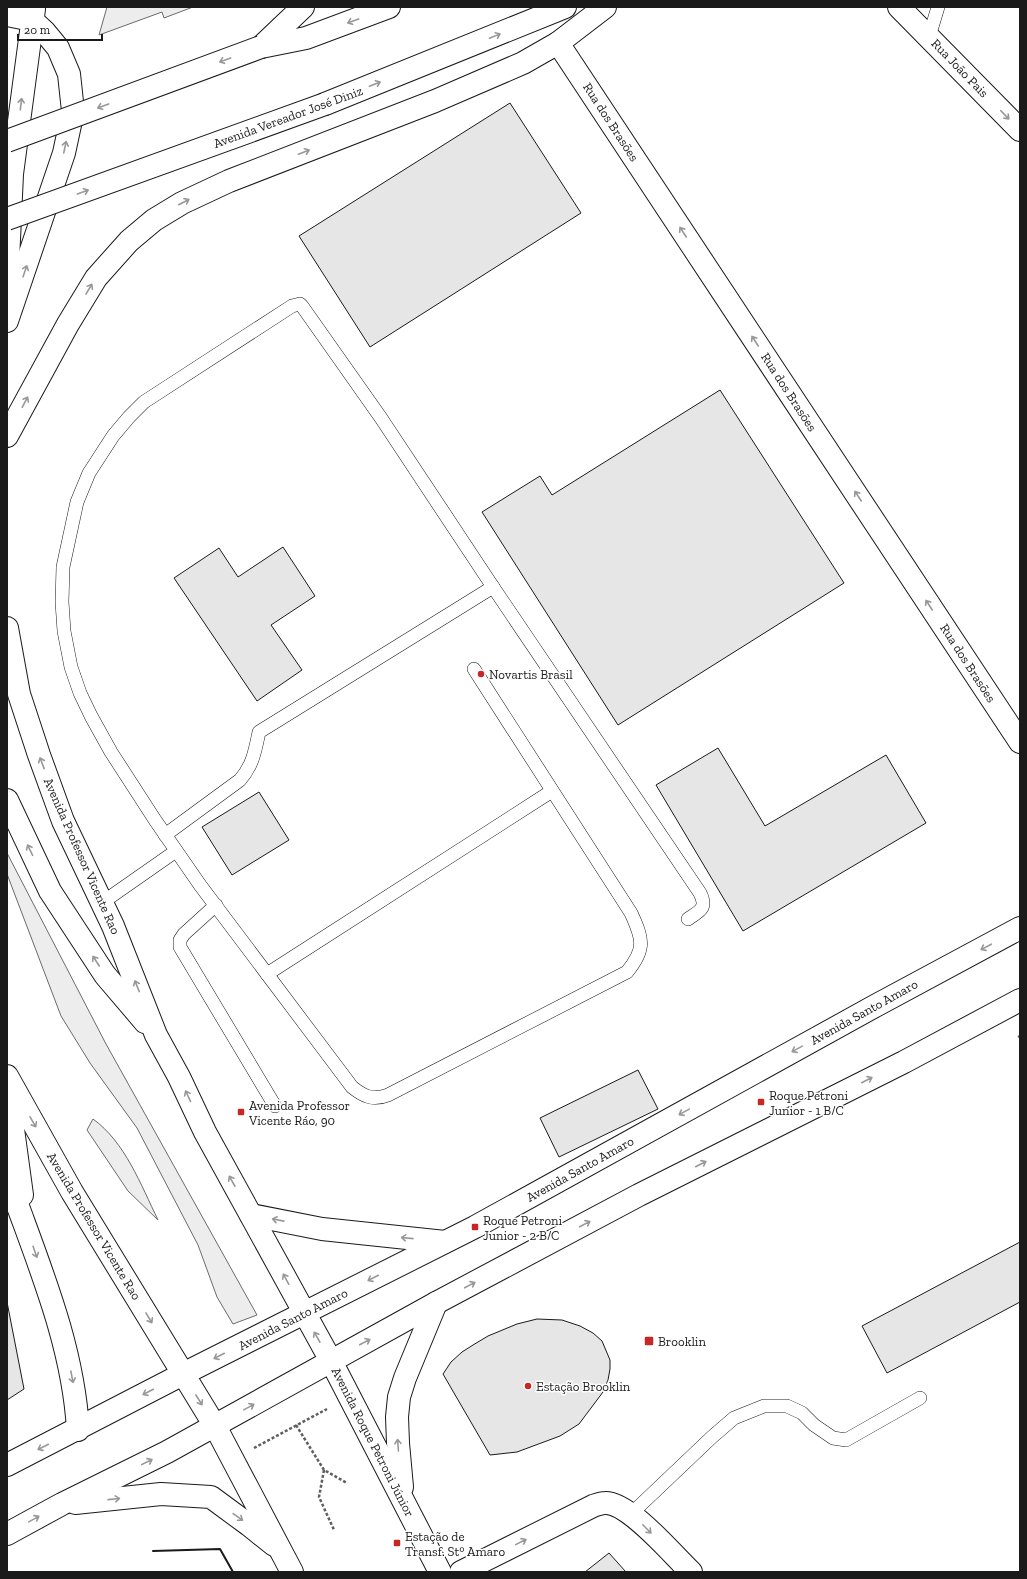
<svg xmlns="http://www.w3.org/2000/svg" width="1027" height="1579" font-family="'Zilla Slab',serif">
<style>
.green{fill:#ededed;stroke:#6a6a6a}
.building{fill:#e6e6e6;stroke:#1a1a1a}
.lines{fill:none;stroke-linecap:round;stroke-linejoin:round}
.service-casing{stroke:#1a1a1a;stroke-width:14}
.minor-casing{stroke:#1a1a1a;stroke-width:24}
.primary-casing{stroke:#1a1a1a;stroke-width:24}
.path{stroke:#5f5f5f;stroke-width:2.5;stroke-dasharray:3 2;stroke-linecap:butt}
.service{stroke:#fff;stroke-width:13}
.minor{stroke:#fff;stroke-width:22}
.primary{stroke:#fff;stroke-width:22}
.primary-bridge-casing{stroke:#1a1a1a;stroke-width:24;stroke-linecap:butt}
.primary-bridge{stroke:#fff;stroke-width:22}
.wall{stroke:#1a1a1a;stroke-width:2}
.oneway{stroke:#989898}
.poi-dot{fill:#c62828;stroke:#fff;stroke-width:1.5}
.labels{text-anchor:middle;dominant-baseline:central;stroke-width:3;stroke-linejoin:round;paint-order:stroke}
.street-label{font-size:13px;fill:#1a1a1a;stroke:#fff}
.poi-label{font-size:13px;fill:#1a1a1a;stroke:#fff;text-anchor:start}
</style>
<rect width="100%" height="100%" fill="#fff"/>
<g class="green">
<path d="M107 7H193L164 18 162 12 99 35Z"/>
<path d="M7 853 106 1044 257 1315 233 1324 217 1297 198 1245 137 1128 90 1063 61 1016 7 874Z"/>
<path d="M93 1119C125 1142 141 1185 158 1220L128 1191 87 1130Z"/>
</g>
<g class="building">
<path d="M510 103 581 213 370 347 299 236Z"/>
<path d="M720 390 844 583 618 725 482 512 540 476 552 495Z"/>
<path d="M283 547 315 596 271 625 302 670 257 701 174 578 219 548 238 577Z"/>
<path d="M718 748 765 826 886 755 926 823 743 931 656 785Z"/>
<path d="M259 792 289 840 232 875 202 827Z"/>
<path d="M638 1070 658 1109 559 1157 540 1118Z"/>
<path d="M1020 1242V1302L887 1373 862 1326Z"/>
<path d="M7 1302 24 1389 7 1400Z"/>
<path d="M537 1319 562 1320 580 1326 593 1333 602 1341 610 1360V1369L608 1380 603 1392 579 1424 560 1436 517 1452 490 1455 443 1374 451 1362 462 1352 473 1345 488 1336 517 1324Z"/>
<path d="M609 1553 626 1572H585Z"/>
</g>
<g class="lines">
<g class="service-casing">
<g id="service">
<path d="M929 37 938 7"/>
<path d="M474 669 631 913C643 939 646 949 627 972L388 1095C373 1101 363 1096 352 1087L200 885 155 820 111 752 91 716 80 693 71 667 64 631 62 602 63 567 77 502 89 473 113 436 129 417 144 402 292 306 300 304 302 306 381 418 493 587 700 893C708 909 699 911 688 919"/>
<path d="M165 835 240 780C253 765 255 751 259 732L493 587"/>
<path d="M103 902 176 851"/>
<path d="M216 905 184 934 180 940V947L275 1106"/>
<path d="M267 974 552 791"/>
<path d="M631 1514 712 1437 734 1418 764 1406H787L802 1413 814 1425 833 1438 846 1440 920 1398"/>
</g>
</g>
<g class="minor-casing">
<g id="minor">
<path d="M899 7 1020 130"/>
<path d="M558 43 1020 742"/>
<path d="M461 1572 593 1506C596 1505 601 1503 605 1503 629 1502 673 1555 691 1572"/>
</g>
</g>
<g class="primary-casing">
<g id="primary">
<path d="M7 15 32 20 44 31 58 48 69 74 73 111 64 153 7 321"/>
<path d="M261 47 306 38 389 7"/>
<path d="M261 47 303 7"/>
<path d="M325 104 565 7"/>
<path d="M7 283 12 174 34 9"/>
<path d="M7 436 68 324 96 278 129 241 154 220 182 203 229 181 435 101 523 63 558 43 605 7"/>
<path d="M7 628 19 694 39 755 63 821 113 926 156 1035 179 1077 205 1132 331 1361 440 1572"/>
<path d="M7 800 50 891 105 975 145 1022"/>
<path d="M7 1076 72 1192 215 1426 292 1572"/>
<path d="M7 1085 22 1195"/>
<path d="M7 1176C36 1259 73 1341 78 1430"/>
<path d="M251 1215 322 1229 445 1242"/>
<path d="M7 1465 183 1374 475 1227 875 1006 1020 928"/>
<path d="M402 1487 398 1443 397 1417 399 1397 405 1378 436 1303"/>
<path d="M75 1503 161 1494 211 1497 249 1525 274 1545"/>
<path d="M7 1534 62 1504 167 1452 436 1303 639 1195 904 1062 1020 1000"/>
</g>
</g>
<g class="path">
<path d="M1018 1037 1020 1036"/>
<path d="M296 1425 324 1470 347 1483"/>
<path d="M254 1448 327 1409"/>
<path d="M324 1470 319 1497 334 1530"/>
</g>
<use href="#service" class="service"/>
<use href="#minor" class="minor"/>
<use href="#primary" class="primary"/>
<g class="primary-bridge-casing">
<g id="primary-bridge">
<path d="M7 141 261 47"/>
<path d="M7 219 325 104"/>
</g>
</g>
<use href="#primary-bridge" class="primary-bridge"/>
<path class="wall" d="M153 1551 220 1549 233 1572"/>
</g>
<defs><path id="oneway-shaft" d="M-6 0H5M1.5-3L5.5 0L1.5 3" fill="none" stroke-width="1.6" stroke-linecap="round" stroke-linejoin="round"/></defs>
<g class="oneway">
<use href="#oneway-shaft" transform="translate(353 21) rotate(160)"/>
<use href="#oneway-shaft" transform="translate(495 36) rotate(-22)"/>
<use href="#oneway-shaft" transform="translate(225 60) rotate(160)"/>
<use href="#oneway-shaft" transform="translate(375 84) rotate(-21)"/>
<use href="#oneway-shaft" transform="translate(21 104) rotate(-83)"/>
<use href="#oneway-shaft" transform="translate(103 106) rotate(160)"/>
<use href="#oneway-shaft" transform="translate(1005 115) rotate(46)"/>
<use href="#oneway-shaft" transform="translate(65 147) rotate(-78)"/>
<use href="#oneway-shaft" transform="translate(304 152) rotate(-21)"/>
<use href="#oneway-shaft" transform="translate(83 192) rotate(-20)"/>
<use href="#oneway-shaft" transform="translate(184 202) rotate(-27)"/>
<use href="#oneway-shaft" transform="translate(683 232) rotate(-123)"/>
<use href="#oneway-shaft" transform="translate(25 271) rotate(-71)"/>
<use href="#oneway-shaft" transform="translate(89 289) rotate(-59)"/>
<use href="#oneway-shaft" transform="translate(755 341) rotate(-123)"/>
<use href="#oneway-shaft" transform="translate(25 402) rotate(-62)"/>
<use href="#oneway-shaft" transform="translate(858 496) rotate(-123)"/>
<use href="#oneway-shaft" transform="translate(929 605) rotate(-123)"/>
<use href="#oneway-shaft" transform="translate(42 763) rotate(-111)"/>
<use href="#oneway-shaft" transform="translate(30 850) rotate(-116)"/>
<use href="#oneway-shaft" transform="translate(986 947) rotate(152)"/>
<use href="#oneway-shaft" transform="translate(96 961) rotate(-123)"/>
<use href="#oneway-shaft" transform="translate(137 986) rotate(-112)"/>
<use href="#oneway-shaft" transform="translate(797 1049) rotate(151)"/>
<use href="#oneway-shaft" transform="translate(867 1080) rotate(-27)"/>
<use href="#oneway-shaft" transform="translate(188 1096) rotate(-115)"/>
<use href="#oneway-shaft" transform="translate(684 1112) rotate(151)"/>
<use href="#oneway-shaft" transform="translate(33 1122) rotate(60)"/>
<use href="#oneway-shaft" transform="translate(701 1164) rotate(-27)"/>
<use href="#oneway-shaft" transform="translate(232 1181) rotate(-119)"/>
<use href="#oneway-shaft" transform="translate(278 1220) rotate(-169)"/>
<use href="#oneway-shaft" transform="translate(585 1224) rotate(-28)"/>
<use href="#oneway-shaft" transform="translate(407 1238) rotate(-174)"/>
<use href="#oneway-shaft" transform="translate(35 1252) rotate(71)"/>
<use href="#oneway-shaft" transform="translate(373 1278) rotate(153)"/>
<use href="#oneway-shaft" transform="translate(286 1279) rotate(-118)"/>
<use href="#oneway-shaft" transform="translate(470 1285) rotate(-28)"/>
<use href="#oneway-shaft" transform="translate(149 1318) rotate(59)"/>
<use href="#oneway-shaft" transform="translate(317 1337) rotate(-119)"/>
<use href="#oneway-shaft" transform="translate(365 1342) rotate(-28)"/>
<use href="#oneway-shaft" transform="translate(219 1356) rotate(153)"/>
<use href="#oneway-shaft" transform="translate(72 1377) rotate(79)"/>
<use href="#oneway-shaft" transform="translate(148 1392) rotate(153)"/>
<use href="#oneway-shaft" transform="translate(199 1400) rotate(58)"/>
<use href="#oneway-shaft" transform="translate(249 1407) rotate(-29)"/>
<use href="#oneway-shaft" transform="translate(398 1445) rotate(-94)"/>
<use href="#oneway-shaft" transform="translate(43 1447) rotate(153)"/>
<use href="#oneway-shaft" transform="translate(147 1462) rotate(-26)"/>
<use href="#oneway-shaft" transform="translate(114 1499) rotate(-6)"/>
<use href="#oneway-shaft" transform="translate(238 1517) rotate(35)"/>
<use href="#oneway-shaft" transform="translate(34 1519) rotate(-29)"/>
<use href="#oneway-shaft" transform="translate(647 1529) rotate(45)"/>
<use href="#oneway-shaft" transform="translate(521 1542) rotate(-26)"/>
</g>
<g class="poi-dot">
<circle cx="481" cy="674" r="4"/>
<rect x="757" y="1098" width="8" height="8" rx="2"/>
<rect x="237" y="1108" width="8" height="8" rx="2"/>
<rect x="471" y="1223" width="8" height="8" rx="2"/>
<rect x="644" y="1336" width="10" height="10" rx="2"/>
<circle cx="528" cy="1386" r="4"/>
<rect x="393" y="1539" width="8" height="8" rx="2"/>
</g>
<g class="labels">
<g class="street-label">
<text transform="translate(960 68) rotate(46)">Rua João Pais</text>
<text transform="translate(288 117) rotate(-20)">Avenida Vereador José Diniz</text>
<text transform="translate(611 122) rotate(57)">Rua dos Brasões</text>
<text transform="translate(789 392) rotate(57)">Rua dos Brasões</text>
<text transform="translate(968 663) rotate(57)">Rua dos Brasões</text>
<text transform="translate(82 856) rotate(66)">Avenida Professor Vicente Rao</text>
<text transform="translate(864 1012) rotate(-29)">Avenida Santo Amaro</text>
<text transform="translate(580 1169) rotate(-29)">Avenida Santo Amaro</text>
<text transform="translate(94 1226) rotate(59)">Avenida Professor Vicente Rao</text>
<text transform="translate(293 1319) rotate(-27)">Avenida Santo Amaro</text>
<text transform="translate(373 1442) rotate(63)">Avenida Roque Petroni Júnior</text>
</g>
<g class="poi-label">
<text x="489" y="674">Novartis Brasil</text>
<text x="769" y="1095">Roque Petroni<tspan x="769" dy="15">Junior - 1 B/C</tspan></text>
<text x="249" y="1105">Avenida Professor<tspan x="249" dy="15">Vicente Ráo, 90</tspan></text>
<text x="483" y="1220">Roque Petroni<tspan x="483" dy="15">Junior - 2 B/C</tspan></text>
<text x="658" y="1341">Brooklin</text>
<text x="536" y="1386">Estação Brooklin</text>
<text x="405" y="1536">Estação de<tspan x="405" dy="15">Transf. St° Amaro</tspan></text>
</g>
</g>
<rect width="1027" height="1579" fill="none" stroke="#1a1a1a" stroke-width="16"/>
<path d="M18 34v6h84v-6" fill="none" stroke="#1a1a1a" stroke-width="2"/>
<text x="24" y="34" font-size="12" fill="#1a1a1a" stroke="#ffffff" stroke-width="3" paint-order="stroke">20 m</text>
</svg>
